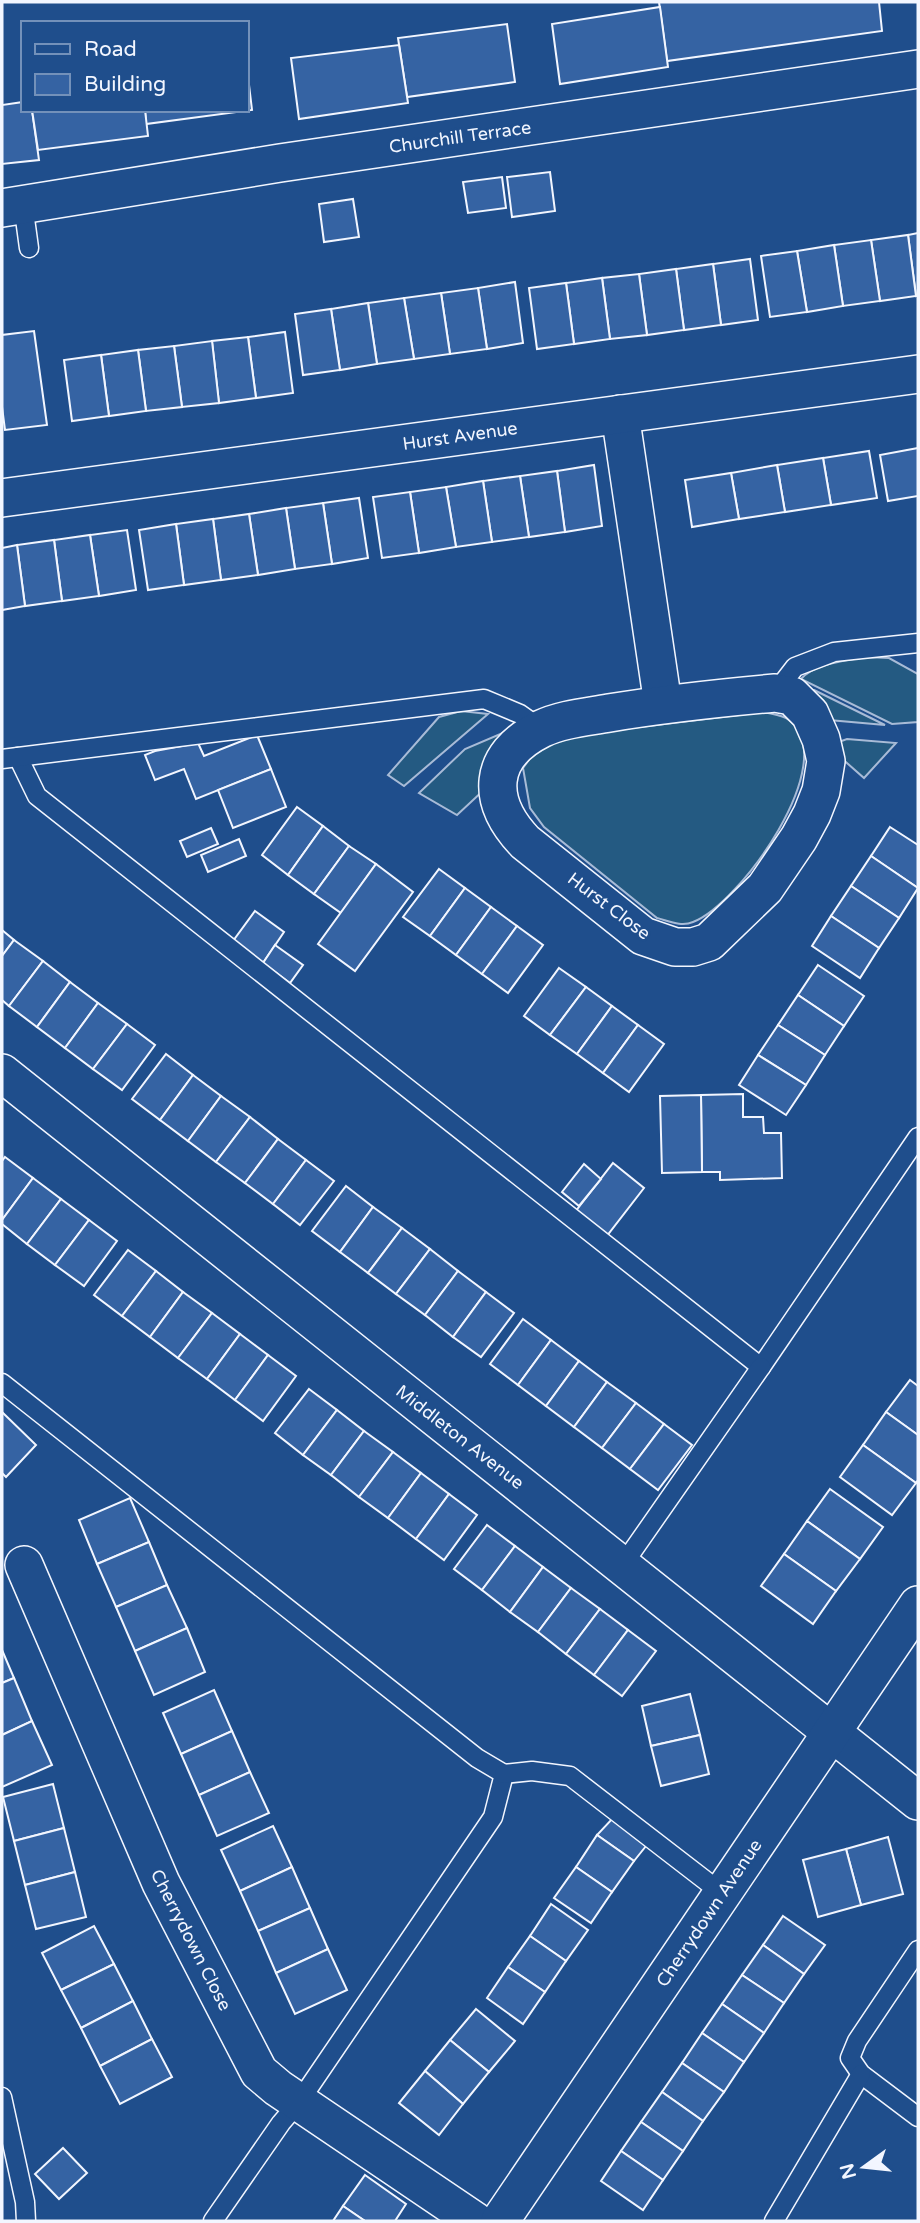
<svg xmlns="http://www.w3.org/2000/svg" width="920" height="2223" font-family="'Varela Round',sans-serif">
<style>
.grass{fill:#245a82;stroke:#a8bbd7;stroke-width:2}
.building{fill:#3563a3;stroke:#f2f6ff;stroke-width:2}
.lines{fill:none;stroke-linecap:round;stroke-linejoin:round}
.service-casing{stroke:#f2f6ff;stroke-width:21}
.minor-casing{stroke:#f2f6ff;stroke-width:40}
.service{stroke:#1f4e8c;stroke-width:18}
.minor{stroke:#1f4e8c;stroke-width:37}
.labels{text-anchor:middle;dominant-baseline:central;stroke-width:5;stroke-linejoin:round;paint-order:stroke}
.street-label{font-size:18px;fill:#f2f6ff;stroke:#1f4e8c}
</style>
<rect width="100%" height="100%" fill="#1f4e8c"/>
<g class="grass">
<path d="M866 657 889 658 918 674V722L892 724 801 679C815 663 846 661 866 657Z"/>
<path d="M814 690 885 725 829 720 809 692Z"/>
<path d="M461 711 488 714 404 786 388 775 439 717Z"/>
<path d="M764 712C771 714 783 715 789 720 843 761 739 905 693 922 681 927 669 921 657 918L544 827 530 808 523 768 534 753 549 738Z"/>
<path d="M505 732 493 750 486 788 457 815 419 793 465 749Z"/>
<path d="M847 739 896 743 864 778 839 756 836 743Z"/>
</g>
<g class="building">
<path d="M659 2H879L882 31 667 61Z"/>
<path d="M660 7 668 67 560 84 552 24Z"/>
<path d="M507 24 515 82 407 97 398 38Z"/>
<path d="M399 45 408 103 299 119 291 58Z"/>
<path d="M247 68 252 110 146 124 145 110H247Z"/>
<path d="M23 102V110H32L39 160 2 164V105Z"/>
<path d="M32 110H145L148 136 38 150Z"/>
<path d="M550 172 555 211 512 217 507 177Z"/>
<path d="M502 177 506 208 468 213 463 182Z"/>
<path d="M353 199 359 237 324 242 319 204Z"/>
<path d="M918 233V295L916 296 908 235Z"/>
<path d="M908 235 916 296 880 301 871 240Z"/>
<path d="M871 240 880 301 843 306 834 245Z"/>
<path d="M834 245 843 306 807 312 797 251Z"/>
<path d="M797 251 807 312 770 317 761 256Z"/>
<path d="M750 259 758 320 721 325 713 264Z"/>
<path d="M713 264 721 325 684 330 676 269Z"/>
<path d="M676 269 684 330 647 335 639 274Z"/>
<path d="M639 274 647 335 610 339 602 278Z"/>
<path d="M602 278 610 339 574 344 566 283Z"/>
<path d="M515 282 523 343 487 349 478 288Z"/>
<path d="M566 283 574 344 537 349 529 288Z"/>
<path d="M478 288 487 349 450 354 441 293Z"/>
<path d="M441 293 450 354 414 359 404 298Z"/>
<path d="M404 298 414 359 377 364 368 303Z"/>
<path d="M368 303 377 364 340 370 331 309Z"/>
<path d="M331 309 340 370 303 375 295 314Z"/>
<path d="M34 331 47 425 5 430 2 407V335Z"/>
<path d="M285 332 293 393 256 398 248 337Z"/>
<path d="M248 337 256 398 219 403 212 341Z"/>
<path d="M212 341 219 403 182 407 174 346Z"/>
<path d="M174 346 182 407 146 411 138 350Z"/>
<path d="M138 350 146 411 109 416 101 355Z"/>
<path d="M101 355 109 416 72 421 64 360Z"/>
<path d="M918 448V496L888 501 880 455Z"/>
<path d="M869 451 877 498 831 505 823 458Z"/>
<path d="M823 458 831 505 785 512 777 465Z"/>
<path d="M594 465 602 526 565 532 557 471Z"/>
<path d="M777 465 785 512 739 519 731 473Z"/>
<path d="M557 471 565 532 529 537 520 476Z"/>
<path d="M731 473 739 519 692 527 685 480Z"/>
<path d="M520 476 529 537 492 542 483 481Z"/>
<path d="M483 481 492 542 456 547 446 487Z"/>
<path d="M446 487 456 547 419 553 410 492Z"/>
<path d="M410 492 419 553 382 558 373 497Z"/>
<path d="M359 498 368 558 332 564 323 503Z"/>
<path d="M323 503 332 564 295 569 286 508Z"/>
<path d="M286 508 295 569 258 575 249 514Z"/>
<path d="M249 514 258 575 221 580 213 519Z"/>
<path d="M213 519 221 580 184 585 176 524Z"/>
<path d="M176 524 184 585 148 590 139 530Z"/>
<path d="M127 530 136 590 99 596 90 535Z"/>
<path d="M90 535 99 596 62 601 54 540Z"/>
<path d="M54 540 62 601 25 606 17 545Z"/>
<path d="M17 545 25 606 2 610V548Z"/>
<path d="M257 735 271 769 196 799 184 769 155 780 145 755 155 751 198 743 204 756Z"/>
<path d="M271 769 286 807 233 828 218 790Z"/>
<path d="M297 807 323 826 288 875 262 855Z"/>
<path d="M323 826 349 846 314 894 288 875Z"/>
<path d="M890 827 918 845V888L871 856Z"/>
<path d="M211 828 218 844 187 857 180 841Z"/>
<path d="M239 839 246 856 208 872 201 855Z"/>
<path d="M349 846 376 864 341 913 314 894Z"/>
<path d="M871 856 918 888 899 918 851 886Z"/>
<path d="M376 864 413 892 355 971 318 944Z"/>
<path d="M439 869 465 888 430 936 403 917Z"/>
<path d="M851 886 899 918 879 948 831 916Z"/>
<path d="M465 888 491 907 456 955 430 936Z"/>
<path d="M491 907 517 926 482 974 456 955Z"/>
<path d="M255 911 284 932 263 963 233 941Z"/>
<path d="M831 916 879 948 860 978 812 946Z"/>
<path d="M517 926 543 945 508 993 482 974Z"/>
<path d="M2 930 14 940 2 956Z"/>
<path d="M14 940 43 961 9 1006 2 1000V956Z"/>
<path d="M275 945 303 965 290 983 263 963Z"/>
<path d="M43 961 70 982 37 1027 9 1006Z"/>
<path d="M818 965 864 996 844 1026 798 995Z"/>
<path d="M559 968 586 987 550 1035 524 1016Z"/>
<path d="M70 982 98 1003 65 1048 37 1027Z"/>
<path d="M586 987 612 1006 577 1054 550 1035Z"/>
<path d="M798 995 844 1026 825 1055 778 1025Z"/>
<path d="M98 1003 127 1024 93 1069 65 1048Z"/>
<path d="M612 1006 638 1025 603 1073 577 1054Z"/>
<path d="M127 1024 155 1045 122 1090 93 1069Z"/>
<path d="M638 1025 664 1044 629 1092 603 1073Z"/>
<path d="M778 1025 825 1055 806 1085 758 1055Z"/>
<path d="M166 1054 193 1075 160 1120 132 1099Z"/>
<path d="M758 1055 806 1085 786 1115 739 1085Z"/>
<path d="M193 1075 221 1096 188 1141 160 1120Z"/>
<path d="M743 1094V1117H763L764 1133H781L782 1178 720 1180V1172H702L701 1095Z"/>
<path d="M701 1095 702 1172 662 1173 660 1096Z"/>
<path d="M221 1096 250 1117 216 1162 188 1141Z"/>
<path d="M250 1117 278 1139 245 1183 216 1162Z"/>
<path d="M278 1139 306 1160 273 1204 245 1183Z"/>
<path d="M5 1157 33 1178 2 1220V1161Z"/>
<path d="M306 1160 334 1181 300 1225 273 1204Z"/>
<path d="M613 1163 644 1188 606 1237 575 1212Z"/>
<path d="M584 1164 601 1179 579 1206 562 1192Z"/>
<path d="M33 1178 61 1199 27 1244 2 1224V1220Z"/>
<path d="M346 1186 373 1207 340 1252 312 1231Z"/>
<path d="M61 1199 89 1220 55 1265 27 1244Z"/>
<path d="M373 1207 402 1228 368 1273 340 1252Z"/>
<path d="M89 1220 117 1241 84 1286 55 1265Z"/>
<path d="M402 1228 430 1249 396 1294 368 1273Z"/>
<path d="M430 1249 458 1271 425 1315 396 1294Z"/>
<path d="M128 1250 156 1271 122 1316 94 1295Z"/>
<path d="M156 1271 183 1292 150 1337 122 1316Z"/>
<path d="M458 1271 486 1292 453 1337 425 1315Z"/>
<path d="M183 1292 212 1313 178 1358 150 1337Z"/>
<path d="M486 1292 514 1313 481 1357 453 1337Z"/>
<path d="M212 1313 240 1334 207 1379 178 1358Z"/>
<path d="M523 1319 551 1340 518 1385 490 1364Z"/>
<path d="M240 1334 268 1355 235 1400 207 1379Z"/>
<path d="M551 1340 579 1361 546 1406 518 1385Z"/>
<path d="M268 1355 296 1376 263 1421 235 1400Z"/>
<path d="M579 1361 607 1382 574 1427 546 1406Z"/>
<path d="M910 1380 918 1386V1435L886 1412Z"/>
<path d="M607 1382 636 1403 602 1448 574 1427Z"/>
<path d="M309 1389 337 1410 303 1455 275 1433Z"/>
<path d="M636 1403 664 1424 630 1469 602 1448Z"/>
<path d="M337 1410 364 1431 331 1475 303 1455Z"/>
<path d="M2 1412 36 1445 6 1477 2 1473Z"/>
<path d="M886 1412 918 1435V1480L916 1483 863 1445Z"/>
<path d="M664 1424 692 1445 658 1490 630 1469Z"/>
<path d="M364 1431 393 1452 359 1497 331 1475Z"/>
<path d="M863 1445 916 1483 892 1515 840 1477Z"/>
<path d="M393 1452 421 1473 388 1518 359 1497Z"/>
<path d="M421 1473 449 1494 416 1539 388 1518Z"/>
<path d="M830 1489 883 1527 860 1559 807 1521Z"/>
<path d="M449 1494 477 1515 444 1560 416 1539Z"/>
<path d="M130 1498 149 1542 97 1564 79 1520Z"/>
<path d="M807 1521 860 1559 836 1591 784 1554Z"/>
<path d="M487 1525 515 1546 482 1590 454 1569Z"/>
<path d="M149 1542 167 1585 116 1607 97 1564Z"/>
<path d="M515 1546 543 1567 510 1612 482 1590Z"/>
<path d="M784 1554 836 1591 813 1624 761 1586Z"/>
<path d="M543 1567 571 1588 538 1632 510 1612Z"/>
<path d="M167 1585 187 1628 135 1651 116 1607Z"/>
<path d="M571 1588 600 1609 566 1654 538 1632Z"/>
<path d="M600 1609 628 1630 594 1675 566 1654Z"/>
<path d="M187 1628 205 1672 154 1695 135 1651Z"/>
<path d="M628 1630 656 1651 622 1696 594 1675Z"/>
<path d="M2 1650 14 1678 2 1683Z"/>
<path d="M14 1678 32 1721 2 1735V1683Z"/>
<path d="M214 1690 232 1731 181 1754 163 1713Z"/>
<path d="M690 1694 700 1735 651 1746 642 1706Z"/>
<path d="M32 1721 52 1765 2 1787V1735Z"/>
<path d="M232 1731 250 1772 199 1795 181 1754Z"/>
<path d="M700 1735 709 1774 661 1786 651 1746Z"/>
<path d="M250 1772 269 1813 217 1836 199 1795Z"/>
<path d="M53 1784 64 1828 14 1841 3 1797Z"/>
<path d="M612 1819 646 1846 634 1861 597 1835Z"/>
<path d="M273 1826 292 1867 240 1891 221 1850Z"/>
<path d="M64 1828 75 1872 25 1885 14 1841Z"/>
<path d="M597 1835 634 1861 612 1892 576 1867Z"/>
<path d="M888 1837 903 1894 861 1905 846 1849Z"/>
<path d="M846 1849 861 1905 818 1917 803 1860Z"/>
<path d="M292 1867 310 1908 258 1931 240 1891Z"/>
<path d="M576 1867 612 1892 591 1923 554 1898Z"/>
<path d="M75 1872 86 1917 36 1929 25 1885Z"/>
<path d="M551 1904 588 1930 566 1961 530 1936Z"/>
<path d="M310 1908 328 1949 276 1973 258 1931Z"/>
<path d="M783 1916 825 1945 804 1974 763 1945Z"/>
<path d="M94 1926 114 1964 61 1990 42 1953Z"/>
<path d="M530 1936 566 1961 545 1992 508 1967Z"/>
<path d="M763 1945 804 1974 784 2003 742 1975Z"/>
<path d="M328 1949 347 1990 295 2014 276 1973Z"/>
<path d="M114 1964 133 2001 81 2028 61 1990Z"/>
<path d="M508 1967 545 1992 523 2024 487 1998Z"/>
<path d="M742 1975 784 2003 764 2033 722 2004Z"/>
<path d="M133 2001 152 2039 100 2066 81 2028Z"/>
<path d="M722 2004 764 2033 744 2062 702 2033Z"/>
<path d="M476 2009 515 2041 489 2072 450 2040Z"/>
<path d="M702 2033 744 2062 724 2092 682 2063Z"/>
<path d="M152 2039 172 2077 120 2104 100 2066Z"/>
<path d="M450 2040 489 2072 463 2104 425 2071Z"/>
<path d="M682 2063 724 2092 703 2121 662 2092Z"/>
<path d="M425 2071 463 2104 439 2135 399 2103Z"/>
<path d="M662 2092 703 2121 683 2151 641 2122Z"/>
<path d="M641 2122 683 2151 663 2180 621 2151Z"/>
<path d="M63 2148 87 2173 59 2199 35 2174Z"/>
<path d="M621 2151 663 2180 643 2210 601 2181Z"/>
<path d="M365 2175 406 2204 395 2221H365L343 2206Z"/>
<path d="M343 2206 365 2221H333Z"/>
</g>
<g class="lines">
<g class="service-casing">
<g id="service">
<path d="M23 204 29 248"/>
<path d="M775 693 795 667 834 652 918 643"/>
<path d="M18 757 37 796 761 1367 918 1137"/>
<path d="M2 759 484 699 520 714 541 729"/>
<path d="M2 1383 477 1758 504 1774 493 1817 299 2102 281 2123 213 2221"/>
<path d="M622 1566 761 1367"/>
<path d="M504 1774 532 1771 570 1776 723 1894"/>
<path d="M918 1950 857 2041 850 2058 861 2074 918 2117"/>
<path d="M2 2097 25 2202 26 2221"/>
<path d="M774 2221 861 2074"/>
</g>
</g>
<g class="minor-casing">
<g id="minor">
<path d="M2 208 280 163 918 69"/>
<path d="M620 414 663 704"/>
<path d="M2 498 918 374"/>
<path d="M775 693 792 696 810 714 821 739 826 761 821 791 812 814 799 838 765 888 709 942 693 947H675L643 936 525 842C486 801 487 756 541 729 562 719 587 717 609 713 664 704 719 698 775 693Z"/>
<path d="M2 1073 918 1801"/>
<path d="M24 1565 161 1883 259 2072 278 2088 475 2221"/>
<path d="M500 2221 918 1605"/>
</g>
</g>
<use href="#service" class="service"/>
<use href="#minor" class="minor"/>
</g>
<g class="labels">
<g class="street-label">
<text transform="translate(460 137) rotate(-8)">Churchill Terrace</text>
<text transform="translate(460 436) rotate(-8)">Hurst Avenue</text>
<text transform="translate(609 906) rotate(37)">Hurst Close</text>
<text transform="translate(460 1437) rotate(38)">Middleton Avenue</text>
<text transform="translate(709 1913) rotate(-56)">Cherrydown Avenue</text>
<text transform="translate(191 1940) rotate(63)">Cherrydown Close</text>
</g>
</g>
<rect width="920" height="2223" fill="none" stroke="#f2f6ff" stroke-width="7"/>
<rect x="21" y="21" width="228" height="91" fill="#1f4e8c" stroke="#7391ba" stroke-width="2"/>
<rect x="35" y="44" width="35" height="10" fill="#1f4e8c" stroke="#7391ba" stroke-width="2"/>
<text x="84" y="56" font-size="21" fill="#f2f6ff">Road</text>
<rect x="35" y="74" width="35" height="21" fill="#3563a3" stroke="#7391ba" stroke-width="2"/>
<text x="84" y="91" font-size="21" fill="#f2f6ff">Building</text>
<g transform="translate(864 2167) rotate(255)" stroke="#1f4e8c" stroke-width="5" paint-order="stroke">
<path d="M0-5L12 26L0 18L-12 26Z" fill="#f2f6ff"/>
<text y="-10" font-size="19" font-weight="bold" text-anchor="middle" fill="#f2f6ff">N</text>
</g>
</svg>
